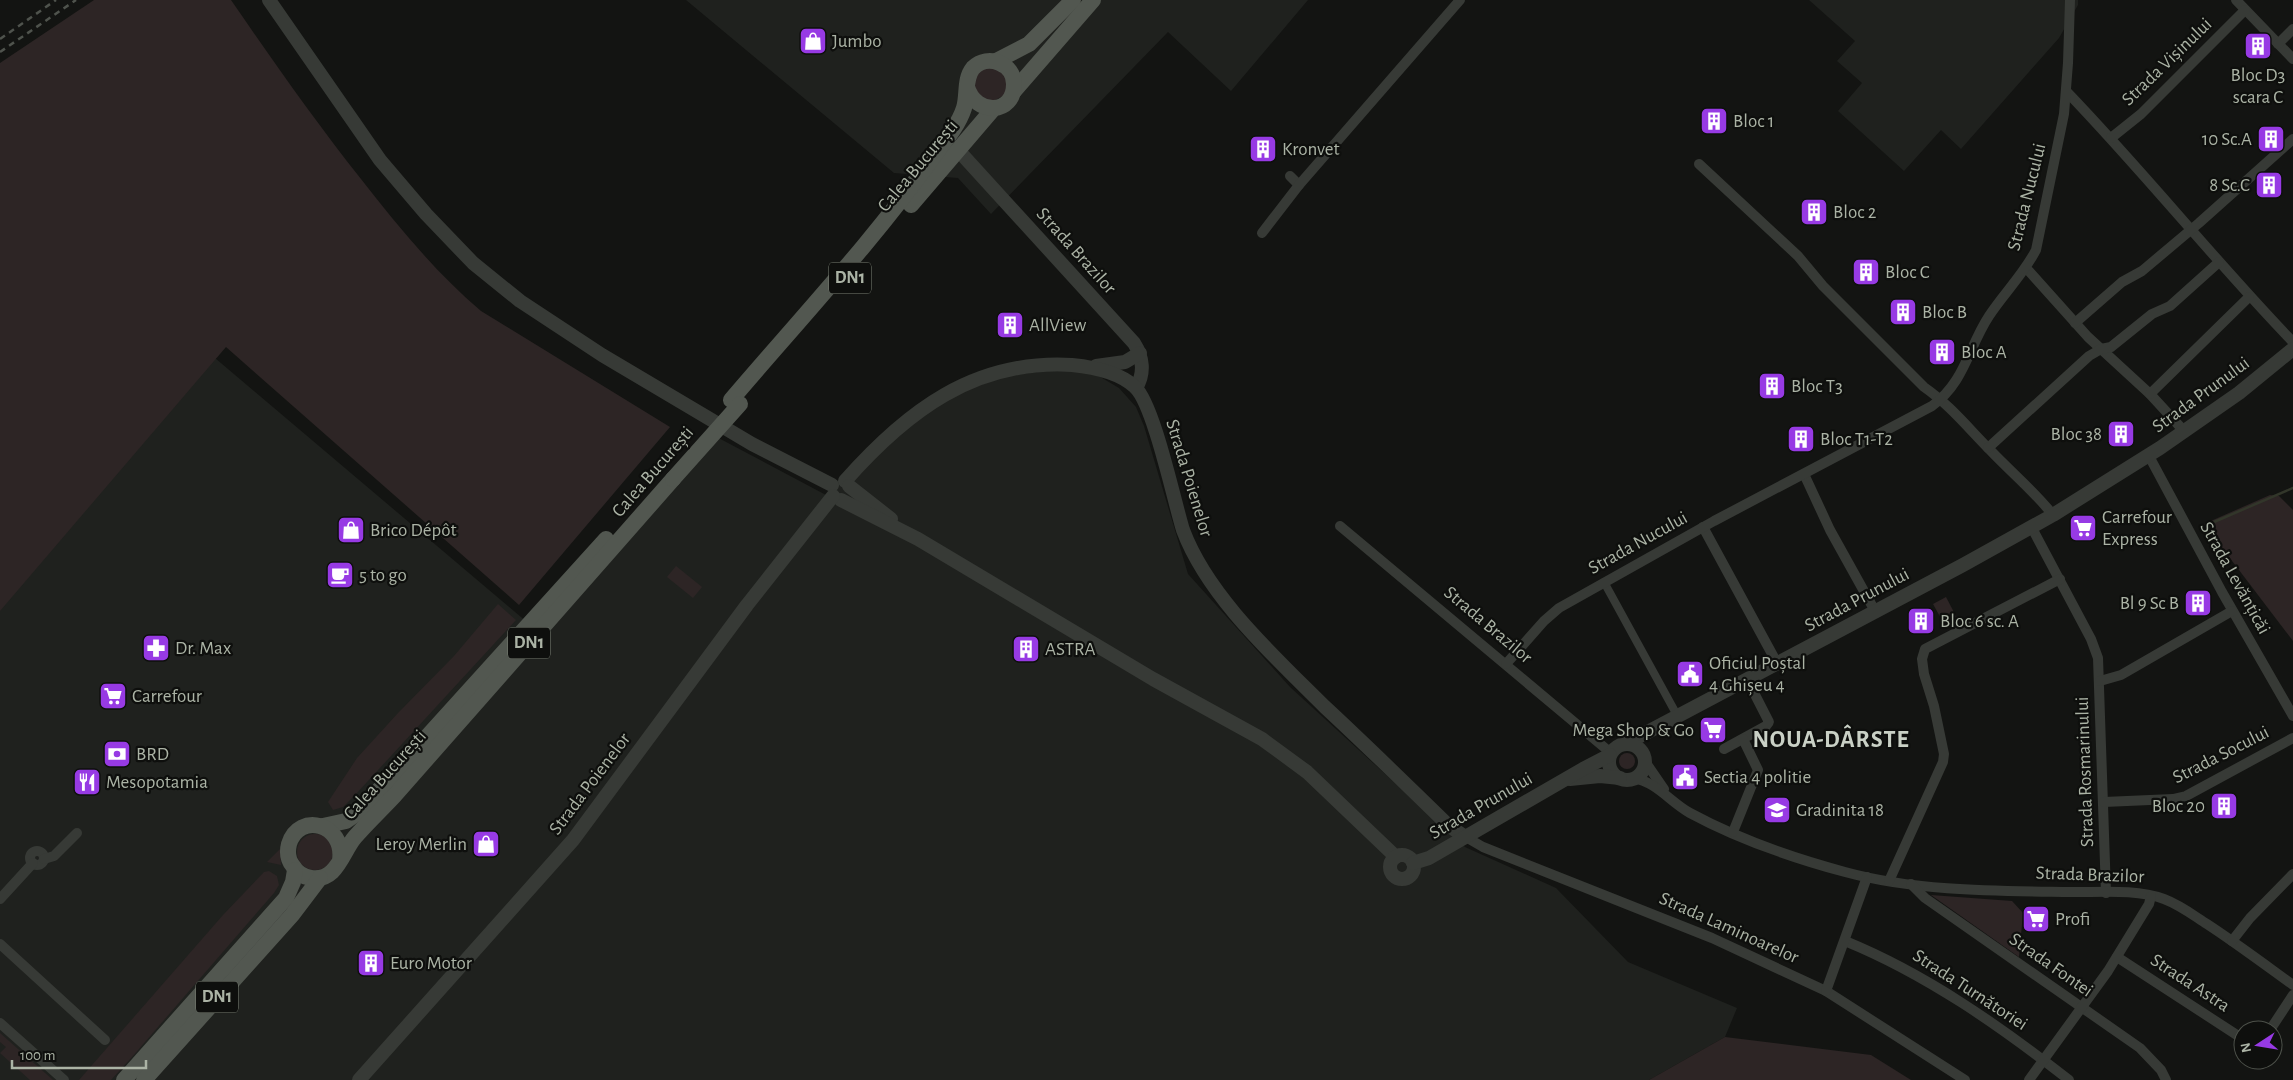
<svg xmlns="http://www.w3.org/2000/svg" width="2293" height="1080" font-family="'Alegreya Sans',sans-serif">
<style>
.built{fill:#1f211e}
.green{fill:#2d2525}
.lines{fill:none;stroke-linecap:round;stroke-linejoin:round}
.stream{stroke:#32362a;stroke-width:2.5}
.pedestrian{stroke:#373a36;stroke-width:8}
.minor{stroke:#373a36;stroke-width:10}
.tertiary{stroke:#373a36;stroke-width:14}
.primary{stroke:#525750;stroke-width:16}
.rail{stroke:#4f534d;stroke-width:2.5;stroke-dasharray:6 5;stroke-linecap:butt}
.primary-bridge{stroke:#525750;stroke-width:16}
.labels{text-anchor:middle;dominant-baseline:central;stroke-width:4.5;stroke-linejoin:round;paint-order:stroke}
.shield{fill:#0e0f0d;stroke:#7c8277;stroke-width:1}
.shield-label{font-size:18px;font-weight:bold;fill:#abb3a5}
.poi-label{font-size:19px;fill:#abb3a5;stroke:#0e0f0d;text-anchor:start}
.street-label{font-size:19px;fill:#abb3a5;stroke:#0e0f0d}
.district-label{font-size:24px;font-weight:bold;letter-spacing:1px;fill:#c9d0c5;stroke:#0e0f0d}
</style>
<rect width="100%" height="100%" fill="#131412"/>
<g class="built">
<path d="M686 0H1308L1231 91 1168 32 991 214 958 178 894 173Z"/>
<path d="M1809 0H2078V5L2059 38 1961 149 1941 130 1904 171 1838 111 1862 83 1837 61 1855 41Z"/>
<path d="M215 358 541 634 711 434 826 495 842 477 940 400 1002 377 1044 371 1092 372 1119 388 1136 407 1144 426 1188 574 1290 687 1465 847 1556 888 1628 962 1737 1008 1725 1037 1649 1080H0V598Z"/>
</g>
<g class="green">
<path d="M94 0H231C273 61 315 121 361 179 398 226 435 272 481 311L670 427 519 605 226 347 0 611V63Z"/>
<path d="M993 66 1007 77 1006 94 990 103 975 94C974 73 974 73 993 66Z"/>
<path d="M2270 495 2279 496 2293 510V641L2204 524Z"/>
<path d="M676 566 702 587 693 598 667 577Z"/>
<path d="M1946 597 1957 618 1944 624 1933 604Z"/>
<path d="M498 604 516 620 356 794 343 807 333 810 328 802 357 758 398 713 454 656Z"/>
<circle cx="1627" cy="761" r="8"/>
<circle cx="315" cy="852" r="18"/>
<path d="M280 849 281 865 267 862Z"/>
<path d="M269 871 277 876 279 885 274 893 132 1057 111 1080H79L223 915 264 872Z"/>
<path d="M1931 895 2012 901 2023 913 2019 957Z"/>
<path d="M0 1033 53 1080H30L0 1053 6 1047 0 1042Z"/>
<path d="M1725 1037 1871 1055 1911 1080H1649Z"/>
</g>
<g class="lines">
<path class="stream" d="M2214 522 2293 488"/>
<path class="pedestrian" d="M1604 582 1678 717"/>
<g class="minor">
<path d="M2236 0 2293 59"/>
<path d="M2278 44 2293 29"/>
<path d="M2067 92C2145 173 2215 261 2293 342"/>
<path d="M2111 138 2141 114 2245 10"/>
<path d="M1699 164 1798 256 1823 286 1924 387C1950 405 1969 429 1991 451 2012 473 2035 492 2053 515"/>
<path d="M1290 176 1299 185"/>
<path d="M1262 233 1299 185 1460 0"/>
<path d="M2027 269 2088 337 2150 394 2184 431"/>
<path d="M2075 323 2122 282 2142 271 2199 223 2293 139"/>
<path d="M2150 394 2249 297"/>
<path d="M1988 448 2089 356 2101 349 2111 347 2152 314 2170 306 2219 262"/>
<path d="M2149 456 2222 592 2293 716"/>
<path d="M1804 474 1830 530 1875 611"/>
<path d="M1340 526 1611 753"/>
<path d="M1703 527 1777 663"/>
<path d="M2032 528 2091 639 2098 658 2106 893"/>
<path d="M1506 664 1544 621 1559 608 1714 521 1932 406C1965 382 1968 348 1989 316 2004 293 2023 275 2036 250L2064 114 2068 63 2070 0"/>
<path d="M2100 681 2121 675 2232 611"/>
<path d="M1724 749 1766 726 1769 722 1747 679"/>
<path d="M1644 760 1664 789"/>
<path d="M1633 778C1657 782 1670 802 1690 813 1738 839 1793 858 1845 872 1915 891 1991 891 2063 892 2095 893 2134 888 2164 899 2180 905 2193 915 2207 924 2236 943 2264 964 2293 985"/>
<path d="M2104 802 2173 799 2186 796 2293 738"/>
<path d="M1733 832 1758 770 1743 739"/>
<path d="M1464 836 1483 847 1712 938 1826 991 1965 1080"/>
<circle cx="37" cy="858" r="7"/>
<path d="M44 859 54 856 77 833"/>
<path d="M1889 881 1943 762 1944 754 1934 706 1924 674 1922 659 1925 649 2060 579"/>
<path d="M1911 884 1925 898 2140 1048 2161 1070 2166 1080"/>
<path d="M0 899 33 863"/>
<path d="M1845 941C1926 974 2000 1026 2069 1080"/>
<path d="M2232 941 2250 918 2293 874"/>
<path d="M0 944 105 1040"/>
<path d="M2117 957 2243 1039"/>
<path d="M1826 991 1867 877"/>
<path d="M0 1023 64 1080"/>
<path d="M2270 1030 2293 995"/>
<path d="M2029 1080 2108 971 2149 904 2151 896"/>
</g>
<g class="tertiary">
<path d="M269 0 380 160 426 214 473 263 520 301 602 355 752 444 832 485"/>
<path d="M958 150 1134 343C1143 357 1145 373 1136 388"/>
<path d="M1096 366 1125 362 1140 353"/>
<path d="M845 481C906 412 974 359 1072 365 1093 367 1119 372 1135 387 1154 405 1174 501 1183 530 1208 597 1275 657 1325 707 1367 746 1408 786 1449 826L1464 836"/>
<path d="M849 486 891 519"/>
<path d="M841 500 918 539 1153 679 1262 739 1307 772 1396 857"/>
<path d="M1625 744 1963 565 2053 515 2160 448 2239 393 2293 349"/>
<circle cx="1627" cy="762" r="18"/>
<path d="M1570 779 1600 776 1620 778"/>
<circle cx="1402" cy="867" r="12"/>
<path d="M1413 863 1429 858 1583 769 1610 755"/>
<path d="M359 1080 573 840 747 605 833 496"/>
</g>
<g class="primary">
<path d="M996 61 1029 44 1073 0"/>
<path d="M1014 91 1093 0"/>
<path d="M911 205 994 108"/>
<path d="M731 400C800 319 874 240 936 153 946 140 959 124 964 108 968 95 964 79 973 68 988 53 1014 64 1014 84 1014 115 976 116 967 87"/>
<path d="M323 826 346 821 359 812 606 539"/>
<path d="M340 860C345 824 299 811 289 844 287 852 288 860 293 866 297 873 304 877 311 878 337 882 342 852 355 837 368 822 382 809 395 795L673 479"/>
<path d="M124 1080 286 898 293 882 295 870"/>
<path d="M144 1080 292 915 320 878"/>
</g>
<g class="rail">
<path d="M0 39 56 0"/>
<path d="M0 52 76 0"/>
</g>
<path class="primary-bridge" d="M673 479 740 404"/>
</g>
<defs>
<g id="shop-square" transform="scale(1.4375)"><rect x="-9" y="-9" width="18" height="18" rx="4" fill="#973ae4" stroke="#0e0f0d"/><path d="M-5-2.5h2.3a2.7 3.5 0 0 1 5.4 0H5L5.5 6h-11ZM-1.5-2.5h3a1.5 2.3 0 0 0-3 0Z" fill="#fff"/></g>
<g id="building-square" transform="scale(1.4375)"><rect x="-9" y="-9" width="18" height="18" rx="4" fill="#973ae4" stroke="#0e0f0d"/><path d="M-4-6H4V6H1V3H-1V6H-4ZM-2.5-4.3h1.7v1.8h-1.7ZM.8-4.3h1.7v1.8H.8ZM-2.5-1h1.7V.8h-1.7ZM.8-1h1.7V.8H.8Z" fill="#fff"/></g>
<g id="supermarket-square" transform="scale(1.4375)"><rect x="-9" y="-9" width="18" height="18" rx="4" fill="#973ae4" stroke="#0e0f0d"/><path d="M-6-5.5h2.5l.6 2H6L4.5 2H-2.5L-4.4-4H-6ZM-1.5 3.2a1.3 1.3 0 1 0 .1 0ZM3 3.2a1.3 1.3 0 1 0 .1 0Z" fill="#fff"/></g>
<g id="cafe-square" transform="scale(1.4375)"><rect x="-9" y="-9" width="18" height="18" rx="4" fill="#973ae4" stroke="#0e0f0d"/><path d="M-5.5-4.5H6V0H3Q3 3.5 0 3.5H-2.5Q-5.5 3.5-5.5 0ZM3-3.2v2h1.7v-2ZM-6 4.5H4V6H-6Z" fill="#fff"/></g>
<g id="pharmacy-square" transform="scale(1.4375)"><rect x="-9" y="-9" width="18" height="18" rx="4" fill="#973ae4" stroke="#0e0f0d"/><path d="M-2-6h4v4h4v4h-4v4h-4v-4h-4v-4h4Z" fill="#fff"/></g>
<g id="civic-square" transform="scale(1.4375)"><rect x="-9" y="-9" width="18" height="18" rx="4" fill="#973ae4" stroke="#0e0f0d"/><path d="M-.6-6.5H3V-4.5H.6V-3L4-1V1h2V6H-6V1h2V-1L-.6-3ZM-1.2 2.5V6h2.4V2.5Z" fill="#fff"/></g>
<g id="bank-square" transform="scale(1.4375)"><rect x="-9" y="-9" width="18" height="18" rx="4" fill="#973ae4" stroke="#0e0f0d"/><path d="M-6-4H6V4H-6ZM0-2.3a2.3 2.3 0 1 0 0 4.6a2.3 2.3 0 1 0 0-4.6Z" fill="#fff"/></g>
<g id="restaurant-square" transform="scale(1.4375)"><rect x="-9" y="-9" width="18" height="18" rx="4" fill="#973ae4" stroke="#0e0f0d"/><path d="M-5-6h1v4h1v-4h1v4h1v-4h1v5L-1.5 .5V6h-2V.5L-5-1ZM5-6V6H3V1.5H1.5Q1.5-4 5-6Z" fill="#fff"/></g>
<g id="school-square" transform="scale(1.4375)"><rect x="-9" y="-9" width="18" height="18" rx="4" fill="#973ae4" stroke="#0e0f0d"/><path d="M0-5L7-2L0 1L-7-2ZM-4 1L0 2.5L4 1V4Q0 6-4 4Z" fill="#fff"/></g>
</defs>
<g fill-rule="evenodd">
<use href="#shop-square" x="813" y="41"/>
<use href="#building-square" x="2258" y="46"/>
<use href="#building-square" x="1714" y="121"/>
<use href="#building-square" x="2271" y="139"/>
<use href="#building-square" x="1263" y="149"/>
<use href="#building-square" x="2269" y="185"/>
<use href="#building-square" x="1814" y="212"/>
<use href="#building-square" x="1866" y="272"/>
<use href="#building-square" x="1903" y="312"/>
<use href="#building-square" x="1010" y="325"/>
<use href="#building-square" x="1942" y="352"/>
<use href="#building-square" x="1772" y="386"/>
<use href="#building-square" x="2121" y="434"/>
<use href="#building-square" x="1801" y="439"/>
<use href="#supermarket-square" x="2083" y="528"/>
<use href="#shop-square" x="351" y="530"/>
<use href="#cafe-square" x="340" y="575"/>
<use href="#building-square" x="2198" y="603"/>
<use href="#building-square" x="1921" y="621"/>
<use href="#pharmacy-square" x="156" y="648"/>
<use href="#building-square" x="1026" y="649"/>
<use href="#civic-square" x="1690" y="674"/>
<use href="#supermarket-square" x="113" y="696"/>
<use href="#supermarket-square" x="1713" y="730"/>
<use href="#bank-square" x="117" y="754"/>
<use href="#civic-square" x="1685" y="777"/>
<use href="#restaurant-square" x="87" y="782"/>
<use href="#building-square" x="2224" y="806"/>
<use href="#school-square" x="1777" y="810"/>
<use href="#shop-square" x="486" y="844"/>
<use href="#supermarket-square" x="2036" y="919"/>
<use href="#building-square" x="371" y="963"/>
</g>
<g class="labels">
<g class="shield">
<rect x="829" y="262.5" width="42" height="31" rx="4"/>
<rect x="508" y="627.5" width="42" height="31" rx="4"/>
<rect x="196" y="981.5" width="42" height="31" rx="4"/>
</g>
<g class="shield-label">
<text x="850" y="278">DN1</text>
<text x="529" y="643">DN1</text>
<text x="217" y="997">DN1</text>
</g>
<g class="poi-label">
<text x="832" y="41">Jumbo</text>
<text x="2258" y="75" text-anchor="middle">Bloc D3<tspan x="2258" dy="22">scara C</tspan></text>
<text x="1733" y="121">Bloc 1</text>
<text x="2252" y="139" text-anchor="end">10 Sc.A</text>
<text x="1282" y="149">Kronvet</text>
<text x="2250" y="185" text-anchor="end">8 Sc.C</text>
<text x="1833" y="212">Bloc 2</text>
<text x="1885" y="272">Bloc C</text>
<text x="1922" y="312">Bloc B</text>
<text x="1029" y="325">AllView</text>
<text x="1961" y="352">Bloc A</text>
<text x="1791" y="386">Bloc T3</text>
<text x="2102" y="434" text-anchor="end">Bloc 38</text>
<text x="1820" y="439">Bloc T1-T2</text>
<text x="2102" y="517">Carrefour<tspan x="2102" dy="22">Express</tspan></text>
<text x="370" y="530">Brico Dépôt</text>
<text x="359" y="575">5 to go</text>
<text x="2179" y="603" text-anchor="end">Bl 9 Sc B</text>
<text x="1940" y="621">Bloc 6 sc. A</text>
<text x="175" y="648">Dr. Max</text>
<text x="1045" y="649">ASTRA</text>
<text x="1709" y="663">Oficiul Poștal<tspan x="1709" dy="22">4 Ghișeu 4</tspan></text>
<text x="132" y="696">Carrefour</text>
<text x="1694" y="730" text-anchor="end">Mega Shop &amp; Go</text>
<text x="136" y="754">BRD</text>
<text x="1704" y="777">Sectia 4 politie</text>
<text x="106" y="782">Mesopotamia</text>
<text x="2205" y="806" text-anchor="end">Bloc 20</text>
<text x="1796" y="810">Gradinita 18</text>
<text x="467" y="844" text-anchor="end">Leroy Merlin</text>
<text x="2055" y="919">Profi</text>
<text x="390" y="963">Euro Motor</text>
</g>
<g class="street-label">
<text transform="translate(2167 62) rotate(-44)">Strada Vișinului</text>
<text transform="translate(918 166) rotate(-50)">Calea București</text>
<text transform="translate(2027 197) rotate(-76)">Strada Nucului</text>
<text transform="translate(1076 251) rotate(48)">Strada Brazilor</text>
<text transform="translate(2201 395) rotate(-36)">Strada Prunului</text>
<text transform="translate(653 472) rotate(-49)">Calea București</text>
<text transform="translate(1189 478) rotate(73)">Strada Poienelor</text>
<text transform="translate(1638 543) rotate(-29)">Strada Nucului</text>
<text transform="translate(2235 578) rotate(61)">Strada Levănțicăi</text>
<text transform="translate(1857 600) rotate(-28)">Strada Prunului</text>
<text transform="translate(1488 625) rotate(40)">Strada Brazilor</text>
<text transform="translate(2221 755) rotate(-27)">Strada Socului</text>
<text transform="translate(2085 772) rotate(-92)">Strada Rosmarinului</text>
<text transform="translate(385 775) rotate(-48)">Calea București</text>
<text transform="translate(590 784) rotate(-53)">Strada Poienelor</text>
<text transform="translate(1481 806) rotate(-30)">Strada Prunului</text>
<text transform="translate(2090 875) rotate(2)">Strada Brazilor</text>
<text transform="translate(1729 928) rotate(24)">Strada Laminoarelor</text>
<text transform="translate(2051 965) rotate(35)">Strada Fontei</text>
<text transform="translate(2190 983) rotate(33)">Strada Astra</text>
<text transform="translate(1970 990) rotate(33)">Strada Turnătoriei</text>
</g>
<g class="district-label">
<text x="1831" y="740">NOUA-DÂRSTE</text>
</g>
</g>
<g transform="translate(2258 1045) rotate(258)"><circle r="24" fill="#0e0f0d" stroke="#4d514a"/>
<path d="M0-4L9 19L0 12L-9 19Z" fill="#973ae4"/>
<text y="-8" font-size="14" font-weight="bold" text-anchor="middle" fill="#abb3a5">N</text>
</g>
<path d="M12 1060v8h134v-8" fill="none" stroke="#abb3a5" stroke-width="2.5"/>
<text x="20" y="1060" font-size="15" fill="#abb3a5" stroke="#0e0f0d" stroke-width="4" paint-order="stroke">100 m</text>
</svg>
